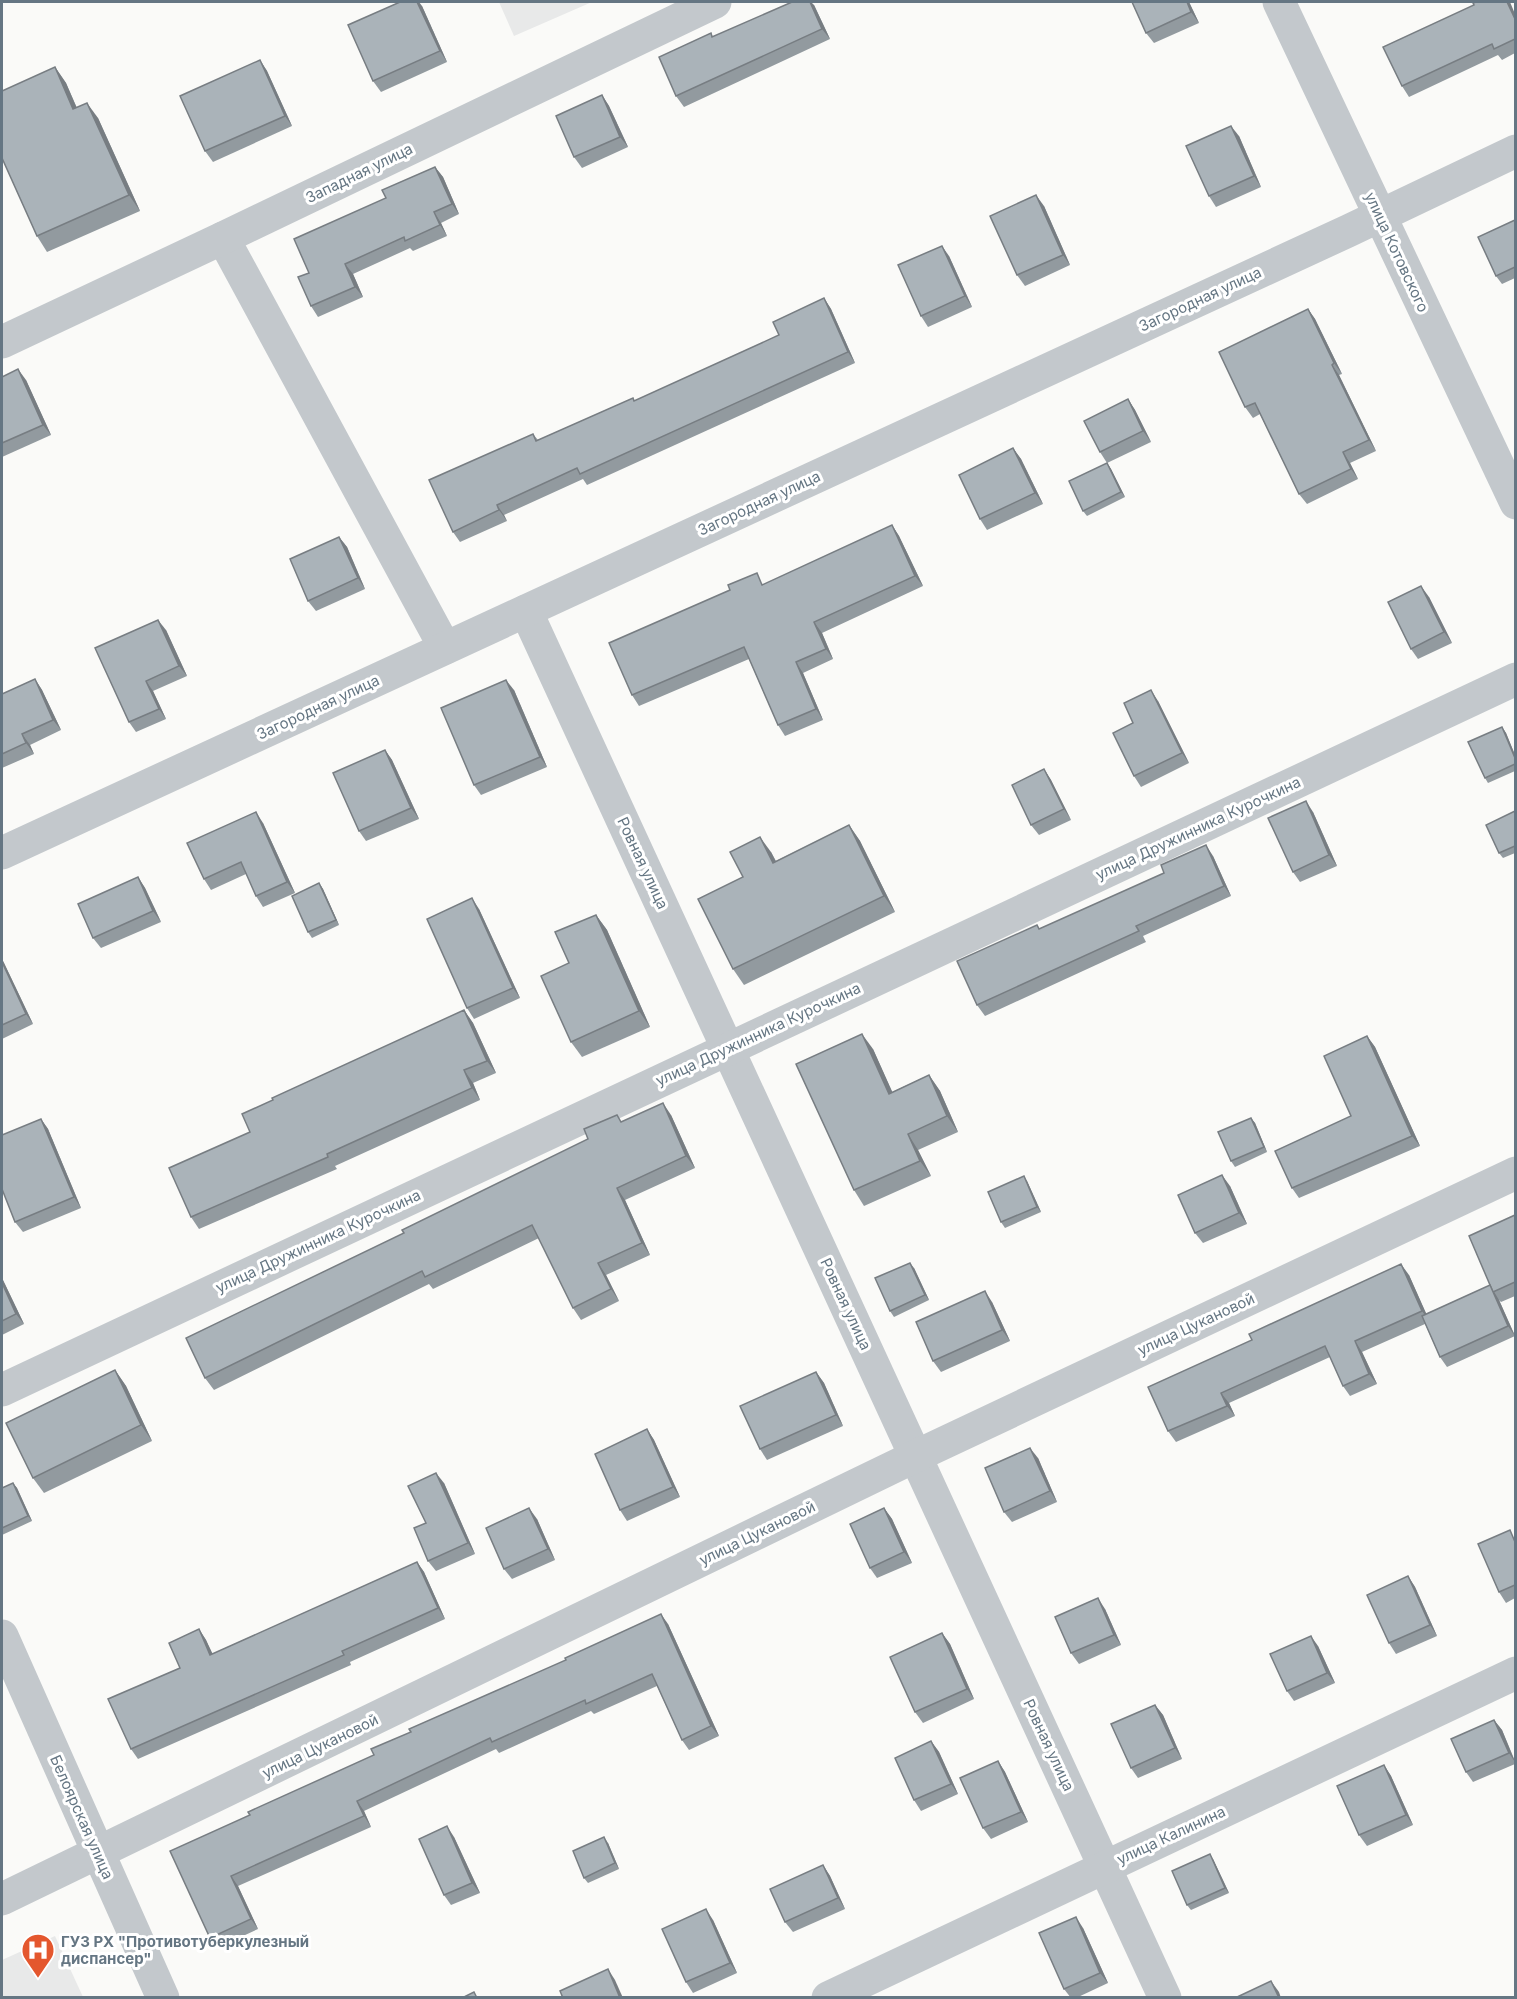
<svg xmlns="http://www.w3.org/2000/svg" width="1517" height="1999" font-family="Inter,sans-serif">
<style>
.built{fill:#e8e9e9}
.lines{fill:none;stroke-linecap:round;stroke-linejoin:round}
.minor{stroke:#c3c8cc;stroke-width:33}
.wall{fill:#929a9f}
.shaded-wall{fill:#777d82}
.building{fill:#aab3b9;stroke:#777d82;stroke-width:1.5}
.labels{text-anchor:middle;dominant-baseline:central;stroke-width:6;stroke-linejoin:round;paint-order:stroke}
.street-label{font-size:15px;fill:#657683;stroke:#fff}
.poi-label{font-size:15px;font-weight:bold;fill:#657683;stroke:#fff;text-anchor:start}
</style>
<rect width="100%" height="100%" fill="#fafaf8"/>
<g class="built">
<path d="M499 2H592L514 36Z"/>
<path d="M55 1936 83 1997H2V1960Z"/>
</g>
<g class="lines">
<g class="minor">
<path d="M1279 2 1516 503"/>
<path d="M223 238 445 648"/>
<path d="M2 342 223 238 715 2"/>
<path d="M526 611 1165 1998"/>
<path d="M2 853 1348 231 1516 151"/>
<path d="M2 1390 1516 679"/>
<path d="M2 1636 163 1998"/>
<path d="M2 1899 916 1456 1516 1173"/>
<path d="M828 1998 1516 1673"/>
</g>
</g>
<g class="wall">
<path d="M1132 2H1189L1199 23 1154 43 1146 33Z"/>
<path d="M814 5 830 39 684 107 676 96 711 33 713 37Z"/>
<path d="M422 6 447 62 381 92 373 81Z"/>
<path d="M1515 14V53L1502 60 1498 55 1409 97 1402 86Z"/>
<path d="M260 60 267 71 292 126 213 162 205 151Z"/>
<path d="M55 67 66 83 77 108 98 118 140 211 47 252 37 236Z"/>
<path d="M602 95 609 106 628 147 582 168 574 157Z"/>
<path d="M1239 136 1261 187 1216 207 1209 196Z"/>
<path d="M435 167 443 177 459 214 441 223 447 236 413 251 410 248 353 274 363 297 318 317 311 306 309 273 386 198Z"/>
<path d="M1044 206 1070 265 1025 286 1017 275Z"/>
<path d="M1515 220V278L1502 284 1496 276Z"/>
<path d="M949 256 972 307 928 327 921 316Z"/>
<path d="M824 298 831 309 855 363 587 485 583 479 504 515 507 521 460 542 453 532 533 434 538 440 633 398 635 401 779 335Z"/>
<path d="M1308 309 1315 319 1342 374 1339 375 1376 451 1350 463 1358 479 1307 504 1299 494 1260 414 1253 418 1245 407Z"/>
<path d="M2 377 26 380 51 435 2 457Z"/>
<path d="M1128 399 1135 410 1151 442 1107 463 1100 452Z"/>
<path d="M1013 448 1021 459 1043 504 987 530 980 519Z"/>
<path d="M1107 463 1111 469 1125 497 1087 516 1083 511Z"/>
<path d="M892 525 899 536 923 586 822 633 833 659 803 673 823 720 785 736 778 725 749 659 639 706 632 695Z"/>
<path d="M339 537 347 547 365 589 316 611 308 601Z"/>
<path d="M1429 597 1452 643 1418 659 1411 649Z"/>
<path d="M166 630 187 676 153 691 166 719 136 732 129 722Z"/>
<path d="M35 679 42 690 61 730 30 745 34 754 2 768V694Z"/>
<path d="M514 690 547 767 481 795 474 785Z"/>
<path d="M1158 701 1189 763 1141 787 1134 776 1133 723Z"/>
<path d="M1502 727 1506 733 1515 755V771L1488 783 1485 778Z"/>
<path d="M385 750 392 760 419 819 366 841 359 831Z"/>
<path d="M1044 769 1051 780 1071 820 1039 835 1031 825Z"/>
<path d="M1515 811V853L1503 858 1499 853Z"/>
<path d="M1313 812 1337 866 1300 882 1293 872Z"/>
<path d="M263 823 295 893 263 907 256 896 246 874 211 890 204 879Z"/>
<path d="M849 825 860 841 895 912 744 985 733 969 743 877 771 852 776 861Z"/>
<path d="M1213 856 1231 896 1143 936 1146 942 985 1016 977 1005 1037 925 1040 929Z"/>
<path d="M138 877 145 888 161 922 101 948 93 938Z"/>
<path d="M319 883 323 889 339 925 312 938 308 932Z"/>
<path d="M479 909 520 998 474 1019 467 1008Z"/>
<path d="M596 915 607 930 650 1027 582 1057 571 1042 569 963Z"/>
<path d="M2 959 4 963 33 1024 2 1039Z"/>
<path d="M464 1010 473 1023 496 1073 473 1083 480 1100 335 1166 337 1169 199 1229 191 1217 273 1100Z"/>
<path d="M1367 1036 1375 1047 1420 1146 1299 1198 1292 1188 1351 1116Z"/>
<path d="M873 1049 892 1092 929 1075 940 1091 958 1132 918 1150 931 1176 864 1206 854 1190Z"/>
<path d="M671 1115 695 1168 625 1200 650 1255 606 1275 619 1301 581 1320 573 1308 539 1238 433 1289 429 1284 214 1390 205 1378 588 1139 622 1122Z"/>
<path d="M1251 1118 1255 1123 1267 1152 1235 1167 1231 1161Z"/>
<path d="M41 1119 48 1129 81 1208 23 1232 15 1222Z"/>
<path d="M1027 1181 1041 1212 1005 1228 1001 1222Z"/>
<path d="M1230 1186 1247 1224 1203 1243 1195 1233Z"/>
<path d="M1515 1215V1296L1501 1302 1499 1300 1515 1336 1447 1367 1440 1357 1425 1324 1362 1352 1377 1384 1350 1396 1343 1386 1330 1357 1229 1403 1235 1416 1176 1442 1168 1431 1148 1387 1409 1275 1426 1314 1490 1285Z"/>
<path d="M914 1268 929 1300 894 1317 890 1311Z"/>
<path d="M2 1278 24 1324 2 1335Z"/>
<path d="M992 1302 1010 1341 941 1372 933 1361Z"/>
<path d="M115 1370 126 1386 152 1441 44 1493 33 1478Z"/>
<path d="M816 1372 824 1383 843 1426 767 1460 760 1449Z"/>
<path d="M647 1429 654 1440 680 1497 627 1521 620 1510Z"/>
<path d="M1038 1458 1057 1502 1012 1522 1004 1512Z"/>
<path d="M13 1483 17 1488 32 1521 2 1535V1488Z"/>
<path d="M444 1483 475 1554 436 1571 428 1561 426 1523Z"/>
<path d="M884 1508 892 1519 912 1563 877 1578 870 1568Z"/>
<path d="M537 1519 555 1560 512 1579 504 1569Z"/>
<path d="M1515 1537V1598L1506 1603 1499 1592Z"/>
<path d="M417 1562 424 1572 445 1619 350 1662 351 1665 138 1759 131 1749 180 1668 199 1629 206 1640 212 1654Z"/>
<path d="M1408 1576 1415 1587 1437 1636 1396 1654 1389 1643Z"/>
<path d="M1105 1609 1121 1645 1079 1664 1071 1653Z"/>
<path d="M668 1624 719 1736 689 1750 682 1740 657 1686 594 1714 591 1711 499 1753 496 1749 364 1811 371 1827 238 1886 258 1929 217 1948 210 1938 250 1815Z"/>
<path d="M942 1633 950 1644 974 1699 923 1723 915 1712Z"/>
<path d="M1318 1646 1335 1683 1294 1701 1287 1691Z"/>
<path d="M1155 1705 1163 1715 1182 1759 1138 1778 1131 1768Z"/>
<path d="M1494 1720 1502 1730 1515 1761V1764L1473 1782 1466 1772Z"/>
<path d="M931 1741 939 1752 958 1794 921 1811 914 1800Z"/>
<path d="M998 1761 1005 1772 1028 1822 991 1839 983 1828Z"/>
<path d="M1384 1765 1391 1776 1413 1825 1367 1846 1359 1835Z"/>
<path d="M454 1837 480 1893 451 1905 444 1895Z"/>
<path d="M608 1843 619 1869 588 1883 584 1878Z"/>
<path d="M1213 1859 1229 1893 1191 1910 1187 1905Z"/>
<path d="M823 1865 830 1876 845 1909 793 1932 785 1922Z"/>
<path d="M713 1920 737 1973 693 1993 686 1982Z"/>
<path d="M1083 1928 1108 1983 1076 1998H1071L1064 1989Z"/>
</g>
<g class="shaded-wall">
<path d="M417 2H419L422 6 447 62 440 51Z"/>
<path d="M810 2H811L814 5 830 39 822 29Z"/>
<path d="M1187 2H1189L1199 23 1191 12Z"/>
<path d="M1507 2H1510L1515 14V19Z"/>
<path d="M260 60 267 71 292 126 285 116Z"/>
<path d="M55 67 66 83 84 125 73 109Z"/>
<path d="M602 95 609 106 628 147 620 137Z"/>
<path d="M87 103 98 118 140 211 129 195Z"/>
<path d="M1231 126 1239 136 1261 187 1254 176Z"/>
<path d="M435 167 443 177 459 214 452 204Z"/>
<path d="M1036 195 1044 206 1070 265 1063 255Z"/>
<path d="M434 212 441 223 447 236 440 225Z"/>
<path d="M942 246 949 256 972 307 965 296Z"/>
<path d="M345 264 353 274 363 297 355 287Z"/>
<path d="M824 298 831 309 855 363 848 352Z"/>
<path d="M1308 309 1315 319 1342 374 1334 363Z"/>
<path d="M1332 365 1339 375 1376 451 1369 440Z"/>
<path d="M18 369 26 380 51 435 43 425Z"/>
<path d="M1128 399 1135 410 1151 442 1143 431Z"/>
<path d="M1013 448 1021 459 1043 504 1035 493Z"/>
<path d="M1343 452 1350 463 1358 479 1351 469Z"/>
<path d="M1107 463 1111 469 1125 497 1121 492Z"/>
<path d="M497 505 504 515 507 521 499 510Z"/>
<path d="M892 525 899 536 923 586 915 576Z"/>
<path d="M339 537 347 547 365 589 358 578Z"/>
<path d="M1421 586 1429 597 1452 643 1444 632Z"/>
<path d="M158 620 166 630 187 676 179 666Z"/>
<path d="M814 622 822 633 833 659 826 649Z"/>
<path d="M796 662 803 673 823 720 816 709Z"/>
<path d="M35 679 42 690 61 730 53 720Z"/>
<path d="M506 680 514 690 547 767 540 757Z"/>
<path d="M146 681 153 691 166 719 159 709Z"/>
<path d="M1151 690 1158 701 1189 763 1182 753Z"/>
<path d="M1502 727 1506 733 1515 755V758Z"/>
<path d="M22 734 30 745 34 754 26 743Z"/>
<path d="M385 750 392 760 419 819 411 808Z"/>
<path d="M1044 769 1051 780 1071 820 1064 809Z"/>
<path d="M1306 801 1313 812 1337 866 1329 855Z"/>
<path d="M256 812 263 823 295 893 287 882Z"/>
<path d="M849 825 860 841 895 912 884 896Z"/>
<path d="M760 837 771 852 784 878 773 863Z"/>
<path d="M1206 845 1213 856 1231 896 1224 886Z"/>
<path d="M138 877 145 888 161 922 153 911Z"/>
<path d="M319 883 323 889 339 925 336 920Z"/>
<path d="M472 898 479 909 520 998 513 988Z"/>
<path d="M596 915 607 930 650 1027 639 1011Z"/>
<path d="M2 959 4 963 33 1024 26 1014 2 962Z"/>
<path d="M464 1010 473 1023 496 1073 487 1061Z"/>
<path d="M862 1034 873 1049 900 1109 889 1094Z"/>
<path d="M1367 1036 1375 1047 1420 1146 1412 1136Z"/>
<path d="M464 1070 473 1083 480 1100 472 1088Z"/>
<path d="M929 1075 940 1091 958 1132 947 1116Z"/>
<path d="M663 1103 671 1115 695 1168 686 1156Z"/>
<path d="M1251 1118 1255 1123 1267 1152 1264 1147Z"/>
<path d="M41 1119 48 1129 81 1208 74 1197Z"/>
<path d="M908 1134 918 1150 931 1176 920 1161Z"/>
<path d="M1222 1175 1230 1186 1247 1224 1239 1213Z"/>
<path d="M1024 1176 1027 1181 1041 1212 1037 1207Z"/>
<path d="M617 1188 625 1200 650 1255 642 1243Z"/>
<path d="M598 1263 606 1275 619 1301 611 1289Z"/>
<path d="M910 1263 914 1268 929 1300 925 1295Z"/>
<path d="M1401 1264 1409 1275 1430 1322 1422 1311Z"/>
<path d="M2 1278 24 1324 16 1314 2 1283Z"/>
<path d="M1490 1285 1499 1300 1515 1336 1508 1326Z"/>
<path d="M985 1291 992 1302 1010 1341 1002 1330Z"/>
<path d="M1355 1341 1362 1352 1377 1384 1369 1374Z"/>
<path d="M115 1370 126 1386 152 1441 141 1425Z"/>
<path d="M816 1372 824 1383 843 1426 836 1415Z"/>
<path d="M1221 1393 1229 1403 1235 1416 1227 1406Z"/>
<path d="M647 1429 654 1440 680 1497 673 1487Z"/>
<path d="M1030 1448 1038 1458 1057 1502 1050 1491Z"/>
<path d="M436 1473 444 1483 475 1554 468 1543Z"/>
<path d="M13 1483 17 1488 32 1521 28 1516Z"/>
<path d="M529 1508 537 1519 555 1560 548 1549Z"/>
<path d="M884 1508 892 1519 912 1563 904 1552Z"/>
<path d="M417 1562 424 1572 445 1619 438 1608Z"/>
<path d="M1408 1576 1415 1587 1437 1636 1430 1625Z"/>
<path d="M1098 1598 1105 1609 1121 1645 1114 1635Z"/>
<path d="M661 1614 668 1624 719 1736 711 1726Z"/>
<path d="M199 1629 206 1640 218 1665 210 1655Z"/>
<path d="M942 1633 950 1644 974 1699 967 1689Z"/>
<path d="M1311 1636 1318 1646 1335 1683 1327 1673Z"/>
<path d="M1155 1705 1163 1715 1182 1759 1175 1748Z"/>
<path d="M1494 1720 1502 1730 1515 1762 1509 1753Z"/>
<path d="M931 1741 939 1752 958 1794 951 1784Z"/>
<path d="M998 1761 1005 1772 1028 1822 1021 1812Z"/>
<path d="M1384 1765 1391 1776 1413 1825 1406 1815Z"/>
<path d="M357 1801 364 1811 371 1827 364 1816Z"/>
<path d="M447 1826 454 1837 480 1893 472 1883Z"/>
<path d="M604 1837 608 1843 619 1869 615 1863Z"/>
<path d="M1210 1854 1213 1859 1229 1893 1225 1888Z"/>
<path d="M823 1865 830 1876 845 1909 838 1898Z"/>
<path d="M231 1876 238 1886 258 1929 251 1919Z"/>
<path d="M706 1909 713 1920 737 1973 730 1963Z"/>
<path d="M1076 1917 1083 1928 1108 1983 1100 1973Z"/>
<path d="M608 1969 615 1980 623 1998H620Z"/>
<path d="M1271 1981 1279 1992 1281 1998H1279Z"/>
</g>
<g class="building">
<path d="M400 2H417L440 51 373 81 348 25Z"/>
<path d="M792 2H810L822 29 676 96 659 57 711 33 712 37Z"/>
<path d="M1132 2H1187L1191 12 1146 33Z"/>
<path d="M1476 2H1507L1515 19V39L1494 49 1492 44 1402 86 1383 47 1474 5 1473 3Z"/>
<path d="M260 60 285 116 205 151 180 96Z"/>
<path d="M55 67 73 109 87 103 129 195 37 236 2 158V91Z"/>
<path d="M602 95 620 137 574 157 556 116Z"/>
<path d="M1231 126 1254 176 1209 196 1186 146Z"/>
<path d="M435 167 452 204 434 212 440 225 405 241 404 237 345 264 355 287 311 306 298 277 309 273 294 239 386 198 382 190Z"/>
<path d="M1036 195 1063 255 1017 275 990 216Z"/>
<path d="M1515 220V267L1496 276 1478 237Z"/>
<path d="M942 246 965 296 921 316 898 265Z"/>
<path d="M824 298 848 352 580 474 577 468 497 505 499 510 453 532 429 480 533 434 536 441 633 398 634 401 779 335 773 322Z"/>
<path d="M1308 309 1334 363 1332 365 1369 440 1343 452 1351 469 1299 494 1255 403 1245 407 1219 352Z"/>
<path d="M18 369 43 425 2 443V377Z"/>
<path d="M1128 399 1143 431 1100 452 1084 421Z"/>
<path d="M1013 448 1035 493 980 519 959 475Z"/>
<path d="M1107 463 1121 492 1083 511 1069 481Z"/>
<path d="M892 525 915 576 814 622 826 649 796 662 816 709 778 725 744 647 632 695 609 643 730 590 728 585 757 573 762 585Z"/>
<path d="M339 537 358 578 308 601 290 559Z"/>
<path d="M1421 586 1444 632 1411 649 1388 602Z"/>
<path d="M158 620 179 666 146 681 159 709 129 722 95 648Z"/>
<path d="M35 679 53 720 22 734 26 743 2 754V694Z"/>
<path d="M506 680 540 757 474 785 441 708Z"/>
<path d="M1151 690 1182 753 1134 776 1113 733 1133 723 1124 703Z"/>
<path d="M1502 727 1515 758V764L1485 778 1468 742Z"/>
<path d="M385 750 411 808 359 831 333 773Z"/>
<path d="M1044 769 1064 809 1031 825 1012 785Z"/>
<path d="M1306 801 1329 855 1293 872 1268 818Z"/>
<path d="M1515 811V846L1499 853 1486 825Z"/>
<path d="M256 812 287 882 256 896 241 862 204 879 187 843Z"/>
<path d="M849 825 884 896 733 969 698 899 743 877 730 852 760 837 773 863Z"/>
<path d="M1206 845 1224 886 1136 926 1139 931 977 1005 957 961 1037 925 1039 929 1164 873 1161 865Z"/>
<path d="M138 877 153 911 93 938 78 904Z"/>
<path d="M319 883 336 920 308 932 292 896Z"/>
<path d="M472 898 513 988 467 1008 427 919Z"/>
<path d="M596 915 639 1011 571 1042 541 976 569 963 555 932Z"/>
<path d="M2 962 26 1014 2 1025Z"/>
<path d="M464 1010 487 1061 464 1070 472 1088 327 1154 328 1157 191 1217 169 1168 250 1132 242 1114 273 1100 272 1098Z"/>
<path d="M862 1034 889 1094 929 1075 947 1116 908 1134 920 1161 854 1190 796 1064Z"/>
<path d="M1367 1036 1412 1136 1292 1188 1275 1151 1351 1116 1324 1056Z"/>
<path d="M663 1103 686 1156 617 1188 642 1243 598 1263 611 1289 573 1308 532 1225 425 1277 422 1271 205 1378 186 1338 404 1233 402 1230 588 1139 584 1129 617 1115 621 1122Z"/>
<path d="M1251 1118 1264 1147 1231 1161 1218 1132Z"/>
<path d="M41 1119 74 1197 15 1222 2 1189V1135Z"/>
<path d="M1222 1175 1239 1213 1195 1233 1178 1195Z"/>
<path d="M1024 1176 1037 1207 1001 1222 988 1192Z"/>
<path d="M1515 1215V1282L1493 1292 1469 1236Z"/>
<path d="M910 1263 925 1295 890 1311 875 1278Z"/>
<path d="M1401 1264 1422 1311 1355 1341 1369 1374 1343 1386 1325 1346 1221 1393 1227 1406 1168 1431 1148 1387 1252 1340 1249 1334Z"/>
<path d="M2 1283 16 1314 2 1321Z"/>
<path d="M1490 1285 1508 1326 1440 1357 1422 1316Z"/>
<path d="M985 1291 1002 1330 933 1361 916 1322Z"/>
<path d="M115 1370 141 1425 33 1478 6 1423Z"/>
<path d="M816 1372 836 1415 760 1449 740 1406Z"/>
<path d="M647 1429 673 1487 620 1510 595 1454Z"/>
<path d="M1030 1448 1050 1491 1004 1512 985 1468Z"/>
<path d="M436 1473 468 1543 428 1561 414 1528 426 1523 408 1486Z"/>
<path d="M13 1483 28 1516 2 1528V1488Z"/>
<path d="M529 1508 548 1549 504 1569 486 1528Z"/>
<path d="M884 1508 904 1552 870 1568 850 1524Z"/>
<path d="M1510 1530 1515 1542V1585L1499 1592 1478 1544Z"/>
<path d="M417 1562 438 1608 342 1651 344 1655 131 1749 108 1699 180 1668 169 1643 199 1629 210 1655Z"/>
<path d="M1408 1576 1430 1625 1389 1643 1367 1595Z"/>
<path d="M1098 1598 1114 1635 1071 1653 1055 1617Z"/>
<path d="M661 1614 711 1726 682 1740 652 1674 586 1704 585 1700 492 1742 490 1738 357 1801 364 1816 231 1876 251 1919 210 1938 170 1851 250 1815 248 1812 374 1755 371 1749 411 1732 409 1729 566 1660 565 1658Z"/>
<path d="M942 1633 967 1689 915 1712 890 1657Z"/>
<path d="M1311 1636 1327 1673 1287 1691 1270 1654Z"/>
<path d="M1155 1705 1175 1748 1131 1768 1111 1724Z"/>
<path d="M1494 1720 1509 1753 1466 1772 1451 1739Z"/>
<path d="M931 1741 951 1784 914 1800 895 1758Z"/>
<path d="M998 1761 1021 1812 983 1828 960 1778Z"/>
<path d="M1384 1765 1406 1815 1359 1835 1337 1786Z"/>
<path d="M447 1826 472 1883 444 1895 419 1839Z"/>
<path d="M604 1837 615 1863 584 1878 573 1851Z"/>
<path d="M1210 1854 1225 1888 1187 1905 1172 1871Z"/>
<path d="M823 1865 838 1898 785 1922 770 1889Z"/>
<path d="M706 1909 730 1963 686 1982 662 1929Z"/>
<path d="M1076 1917 1100 1973 1064 1989 1039 1933Z"/>
<path d="M608 1969 620 1998H563L560 1991Z"/>
<path d="M1271 1981 1279 1998H1235Z"/>
<path d="M474 1992 477 1998H462Z"/>
</g>
<defs>
<g id="hospital-pin" transform="scale(1.725)"><path d="M0 17L-7.5 6A9.5 9.5 0 1 1 7.5 6Z" fill="#e4572e" stroke="#fff"/><path d="M-5-5h3v3.5h4V-5h3V5h-3V1.5h-4V5h-3Z" fill="#fff"/></g>
</defs>
<g fill-rule="evenodd">
<use href="#hospital-pin" x="38" y="1950"/>
</g>
<g class="labels">
<g class="street-label">
<text transform="translate(359 173) rotate(-26)">Западная улица</text>
<text transform="translate(1397 252) rotate(65)">улица Котовского</text>
<text transform="translate(1200 299) rotate(-25)">Загородная улица</text>
<text transform="translate(759 503) rotate(-25)">Загородная улица</text>
<text transform="translate(318 707) rotate(-25)">Загородная улица</text>
<text transform="translate(1198 828) rotate(-25)">улица Дружинника Курочкина</text>
<text transform="translate(643 863) rotate(65)">Ровная улица</text>
<text transform="translate(758 1034) rotate(-25)">улица Дружинника Курочкина</text>
<text transform="translate(318 1241) rotate(-25)">улица Дружинника Курочкина</text>
<text transform="translate(846 1304) rotate(65)">Ровная улица</text>
<text transform="translate(1196 1324) rotate(-25)">улица Цукановой</text>
<text transform="translate(757 1533) rotate(-26)">улица Цукановой</text>
<text transform="translate(1049 1745) rotate(65)">Ровная улица</text>
<text transform="translate(320 1746) rotate(-26)">улица Цукановой</text>
<text transform="translate(82 1817) rotate(66)">Белоярская улица</text>
<text transform="translate(1171 1835) rotate(-25)">улица Калинина</text>
</g>
<g class="poi-label">
<text x="61" y="1941">ГУЗ РХ "Противотуберкулезный<tspan x="61" dy="17">диспансер"</tspan></text>
</g>
</g>
<rect width="1517" height="1999" fill="none" stroke="#657683" stroke-width="6"/>
</svg>
